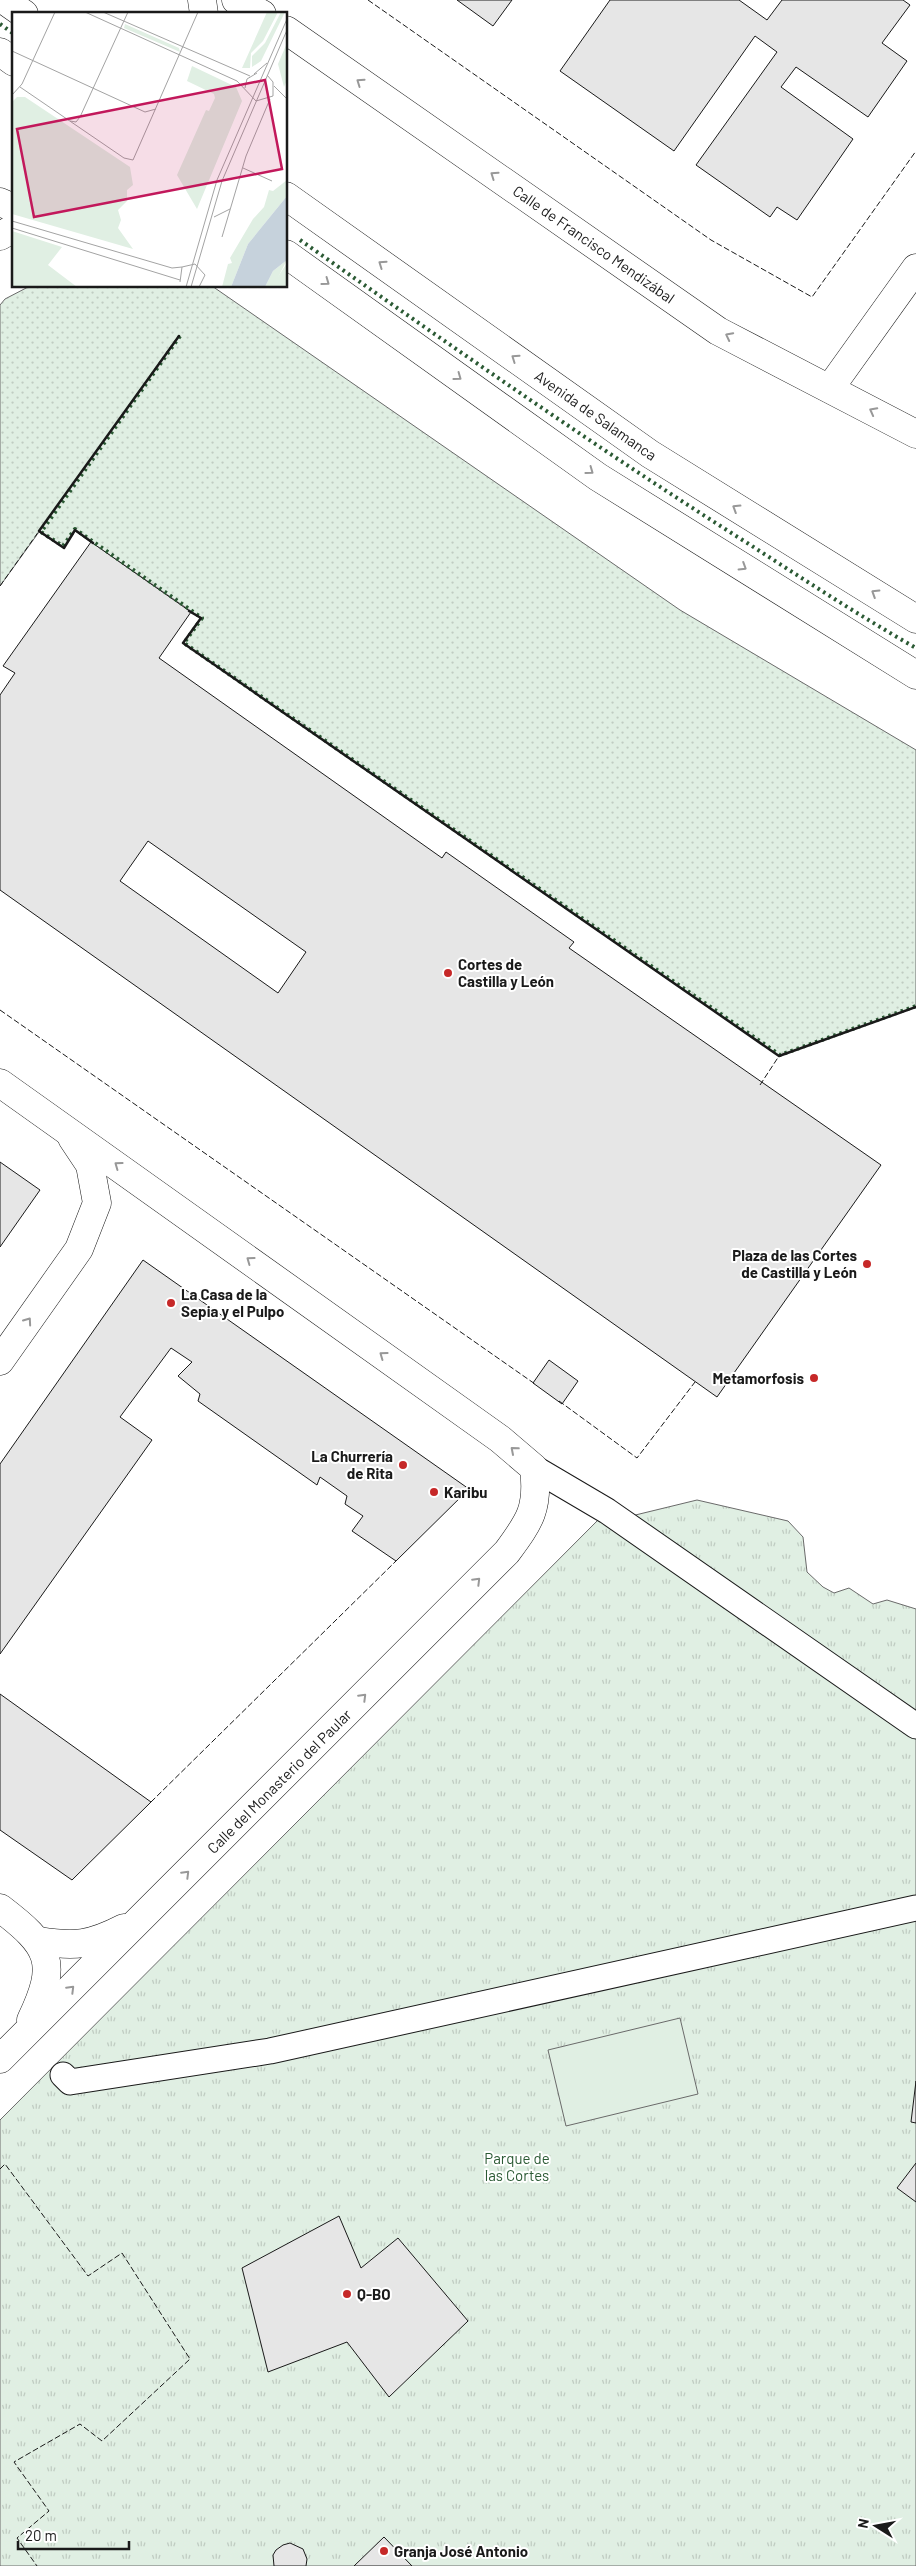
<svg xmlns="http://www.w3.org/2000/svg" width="916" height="2566" font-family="Barlow,sans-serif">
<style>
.grass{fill:url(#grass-dots);stroke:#6a6a6a}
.park{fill:url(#park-tufts);stroke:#6a6a6a}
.garden{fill:#e0efe3;stroke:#6a6a6a}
.building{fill:#e6e6e6;stroke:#1a1a1a;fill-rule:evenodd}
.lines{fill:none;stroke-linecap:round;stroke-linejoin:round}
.pedestrian-casing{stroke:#1a1a1a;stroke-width:27}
.minor-casing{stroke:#1a1a1a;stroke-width:29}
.trunk-casing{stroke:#1a1a1a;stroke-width:29}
.pedestrian{stroke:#fff;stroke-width:25}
.minor{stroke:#fff;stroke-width:28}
.trunk{stroke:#fff;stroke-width:28}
.hedge{stroke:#2b5a34;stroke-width:4;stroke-dasharray:2.5 4;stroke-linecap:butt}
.fence{stroke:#1a1a1a;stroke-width:1;stroke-dasharray:6 2.5;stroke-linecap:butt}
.wall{stroke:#1a1a1a;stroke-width:2.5}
.oneway{stroke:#989898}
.poi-dot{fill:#c62828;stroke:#fff;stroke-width:2}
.labels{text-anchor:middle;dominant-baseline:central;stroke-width:4;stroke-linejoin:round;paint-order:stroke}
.street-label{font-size:15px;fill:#1a1a1a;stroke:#fff}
.poi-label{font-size:15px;font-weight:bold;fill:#1a1a1a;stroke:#fff;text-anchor:start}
.park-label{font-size:15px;fill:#2b5a34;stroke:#fff}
.inset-road{fill:none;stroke:#a3a3a3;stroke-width:1}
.view{fill:#c2185b;fill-opacity:0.15;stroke:#c2185b;stroke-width:2.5}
.inset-edge{fill:none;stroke:#1a1a1a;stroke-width:2.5}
</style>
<defs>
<pattern id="grass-dots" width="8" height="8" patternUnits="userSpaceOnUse" patternTransform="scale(1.25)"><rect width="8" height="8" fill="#e0efe3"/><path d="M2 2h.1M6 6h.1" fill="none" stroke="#c0ccc2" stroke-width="1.8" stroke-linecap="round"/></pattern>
<pattern id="park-tufts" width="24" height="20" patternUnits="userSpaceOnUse" patternTransform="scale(1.25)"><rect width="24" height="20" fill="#e0efe3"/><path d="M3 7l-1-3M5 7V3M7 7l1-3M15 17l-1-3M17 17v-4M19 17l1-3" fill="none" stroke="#c0ccc2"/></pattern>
</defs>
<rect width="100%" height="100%" fill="#fff"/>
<path class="grass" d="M30 286H212L680 610 916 750V1007L779 1056 183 643 201 618 75 531 64 548 39 532 0 586V305L5 299Z"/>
<path class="park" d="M697 1500 788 1521 803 1537 807 1572 823 1587 834 1593 849 1588 873 1604 887 1600 916 1609V2566H0V2120L607 1511 619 1519Z"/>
<path class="garden" d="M680 2018 698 2094 566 2126 548 2050Z"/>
<g class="building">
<path d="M457 0H512L493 26Z"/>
<path d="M610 0H739L767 20 782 0H903L910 5 882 43 907 61 868 117 796 67 781 87 853 139 797 220 777 207 770 217 696 165 777 52 755 36 674 151 560 71Z"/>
<path d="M91 542 191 612 159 658 442 858 446 852 574 942 569 948 881 1165 717 1397 0 890V695L15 673 3 666ZM148 841 306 952 278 993 120 881Z"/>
<path d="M0 1162 40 1190 0 1247Z"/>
<path d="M143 1260 469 1489 396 1561 352 1531 363 1516 345 1504 347 1496 320 1477 317 1485 198 1401 200 1394 178 1376 192 1362 171 1348 120 1417 152 1440 0 1654V1464Z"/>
<path d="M549 1360 578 1381 562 1404 533 1383Z"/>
<path d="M0 1694 151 1802 72 1880 0 1830Z"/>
<path d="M916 2081V2123L911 2122Z"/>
<path d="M916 2163V2202L897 2188Z"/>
<path d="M339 2216 361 2268 398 2238 468 2321 389 2397 347 2342 268 2372 242 2268Z"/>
<path d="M384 2537 412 2566H354Z"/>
<path d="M290 2543 303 2549 307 2559 306 2566H274L273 2555 276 2550 283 2545Z"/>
</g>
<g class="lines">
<g class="pedestrian-casing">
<g id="pedestrian">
<path d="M534 1468 607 1511 916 1726"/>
<path d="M63 2075 70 2082 270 2051 916 1908"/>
</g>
</g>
<g class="minor-casing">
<g id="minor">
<path d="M202 0 204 14"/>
<path d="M236 0 262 14"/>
<path d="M286 30 718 331 916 434"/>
<path d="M0 202 14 208"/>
<path d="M0 236 14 228"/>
<path d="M830 388 916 268"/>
<path d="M0 1083 500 1439 534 1468C539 1508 530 1521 507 1552L0 2059"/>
<path d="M0 1361 79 1249 97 1203 90 1165 72 1138"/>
<path d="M0 1908C50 1946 59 1962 31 2020"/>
<path d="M39 1941C75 1947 91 1945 124 1928"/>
</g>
</g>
<g class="trunk-casing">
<g id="trunk">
<path d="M4 0 24 14"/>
<path d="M0 52 14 62"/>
<path d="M286 196 650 454 916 619"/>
<path d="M286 254 598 477 916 675"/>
</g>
</g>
<use href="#pedestrian" class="pedestrian"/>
<use href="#minor" class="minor"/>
<use href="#trunk" class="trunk"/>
<g class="hedge">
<path d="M0 24 14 34"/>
<path d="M300 240C450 345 598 449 752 546 806 581 860 616 916 648"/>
<path d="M180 336 41 532 63 546 75 529 202 618 184 643 780 1055 916 1006"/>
</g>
<g class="fence">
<path d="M368 0 711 240 812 297 916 151"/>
<path d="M0 586 39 531"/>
<path d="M0 1010 535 1384"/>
<path d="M760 1085 779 1056"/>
<path d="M559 1401 637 1458 695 1382"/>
<path d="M151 1802 396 1561"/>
<path d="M0 2169 5 2164 88 2276 122 2253 190 2359 102 2441 80 2424 14 2462 49 2511 17 2538 37 2566"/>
</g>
<g class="wall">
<path d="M93 543 75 530 64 548 39 531 179 336"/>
<path d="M189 611 201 618 183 643 779 1056 916 1007"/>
</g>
</g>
<defs><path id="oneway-chevron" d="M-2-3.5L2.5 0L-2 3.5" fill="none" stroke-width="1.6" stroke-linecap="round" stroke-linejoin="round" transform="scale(1.25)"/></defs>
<g class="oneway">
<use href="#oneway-chevron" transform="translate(360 82) rotate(-145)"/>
<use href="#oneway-chevron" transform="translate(494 175) rotate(-145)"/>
<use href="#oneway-chevron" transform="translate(382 264) rotate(-145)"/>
<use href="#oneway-chevron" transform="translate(326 282) rotate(36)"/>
<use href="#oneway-chevron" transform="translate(729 336) rotate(-153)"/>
<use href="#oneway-chevron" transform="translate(515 358) rotate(-145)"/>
<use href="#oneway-chevron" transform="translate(458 377) rotate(36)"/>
<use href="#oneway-chevron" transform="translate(873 411) rotate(-152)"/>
<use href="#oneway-chevron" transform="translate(590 471) rotate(36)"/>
<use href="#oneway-chevron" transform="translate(736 508) rotate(-148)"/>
<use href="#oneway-chevron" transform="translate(743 567) rotate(32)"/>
<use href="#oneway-chevron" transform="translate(875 593) rotate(-148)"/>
<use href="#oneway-chevron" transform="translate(118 1165) rotate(-144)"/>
<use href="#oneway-chevron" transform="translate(250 1260) rotate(-144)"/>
<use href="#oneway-chevron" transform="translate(28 1321) rotate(-55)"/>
<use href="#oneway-chevron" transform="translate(383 1355) rotate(-144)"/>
<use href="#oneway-chevron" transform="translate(514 1450) rotate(-139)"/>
<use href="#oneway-chevron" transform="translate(477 1581) rotate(-45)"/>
<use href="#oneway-chevron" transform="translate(363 1697) rotate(-45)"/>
<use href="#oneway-chevron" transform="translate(186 1874) rotate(-45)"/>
<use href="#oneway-chevron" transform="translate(71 1989) rotate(-45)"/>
</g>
<g class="poi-dot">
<circle cx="448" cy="973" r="5"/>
<circle cx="867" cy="1264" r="5"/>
<circle cx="171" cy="1303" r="5"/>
<circle cx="814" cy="1378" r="5"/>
<circle cx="403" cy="1465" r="5"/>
<circle cx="434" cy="1492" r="5"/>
<circle cx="347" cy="2294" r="5"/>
<circle cx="384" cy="2551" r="5"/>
</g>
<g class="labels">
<g class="street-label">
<text transform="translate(594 244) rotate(35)">Calle de Francisco Mendizábal</text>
<text transform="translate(596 415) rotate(35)">Avenida de Salamanca</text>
<text transform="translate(279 1781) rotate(-45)">Calle del Monasterio del Paular</text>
</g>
<g class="poi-label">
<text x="458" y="964">Cortes de<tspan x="458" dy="17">Castilla y León</tspan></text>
<text x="857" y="1255" text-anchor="end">Plaza de las Cortes<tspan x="857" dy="17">de Castilla y León</tspan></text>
<text x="181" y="1294">La Casa de la<tspan x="181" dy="17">Sepia y el Pulpo</tspan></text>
<text x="804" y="1378" text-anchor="end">Metamorfosis</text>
<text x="393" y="1456" text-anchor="end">La Churrería<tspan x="393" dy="17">de Rita</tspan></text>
<text x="444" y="1492">Karibu</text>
<text x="357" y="2294">Q-BO</text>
<text x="394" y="2551">Granja José Antonio</text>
</g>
<g class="park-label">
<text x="517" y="2158">Parque de<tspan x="517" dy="17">las Cortes</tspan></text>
</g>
</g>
<g transform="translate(12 12)">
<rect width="275" height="275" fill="#fff"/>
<path d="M255 0H266L251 29 239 41 238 56H230ZM269 0H273L249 49 240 55V44L253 31ZM113 12 167 36 168 40 112 16ZM180 54 224 75 230 89 185 197 165 163 194 98 197 99 203 86 202 82 175 69Z" fill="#e0efe3"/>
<path d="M275 168V184L236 232 219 275H210L216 252 220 251 218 246 241 207 252 195 257 178 261 179ZM0 219 50 235 36 253 65 275H0ZM275 248 261 275H253L261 259Z" fill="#e0efe3"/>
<path d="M275 31V68L272 75 266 52ZM5 85H13L118 155 121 173 115 178V189L106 198 109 208 106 216 121 237 0 202V90ZM275 251V275H261L263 269Z" fill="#e0efe3"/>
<path d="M275 184V248L261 259 253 275H219L236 232Z" fill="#c6d2dc"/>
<path class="inset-road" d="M73 0 225 69 244 89 261 84V70L255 63M91 0 238 64M0 39 133 100 144 97M242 62 255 51M262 74 275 87M8 75 112 146 121 148 186 0M233 76 235 67 245 61M0 83 10 72 43 0M58 109 64 110 68 105 116 0M231 156 260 169M202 205 218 197M0 209 160 256 170 255M0 216 168 268M210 225 234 144 258 87M168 270 170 255 183 252 193 263 187 275M174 275 205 168 275 7M179 275 210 169 275 18"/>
<path class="view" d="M253 68 270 157 22 205 5 117Z"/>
<rect width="275" height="275" class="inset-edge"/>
</g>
<g transform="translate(876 2526) rotate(281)" stroke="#ffffff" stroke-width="4" paint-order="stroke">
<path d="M0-4L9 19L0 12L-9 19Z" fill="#1a1a1a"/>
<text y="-8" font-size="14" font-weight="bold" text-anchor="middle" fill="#1a1a1a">N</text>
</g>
<path d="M18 2541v8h111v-8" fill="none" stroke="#1a1a1a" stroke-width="2.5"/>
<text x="25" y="2541" font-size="15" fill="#1a1a1a" stroke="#ffffff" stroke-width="4" paint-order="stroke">20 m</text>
</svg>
